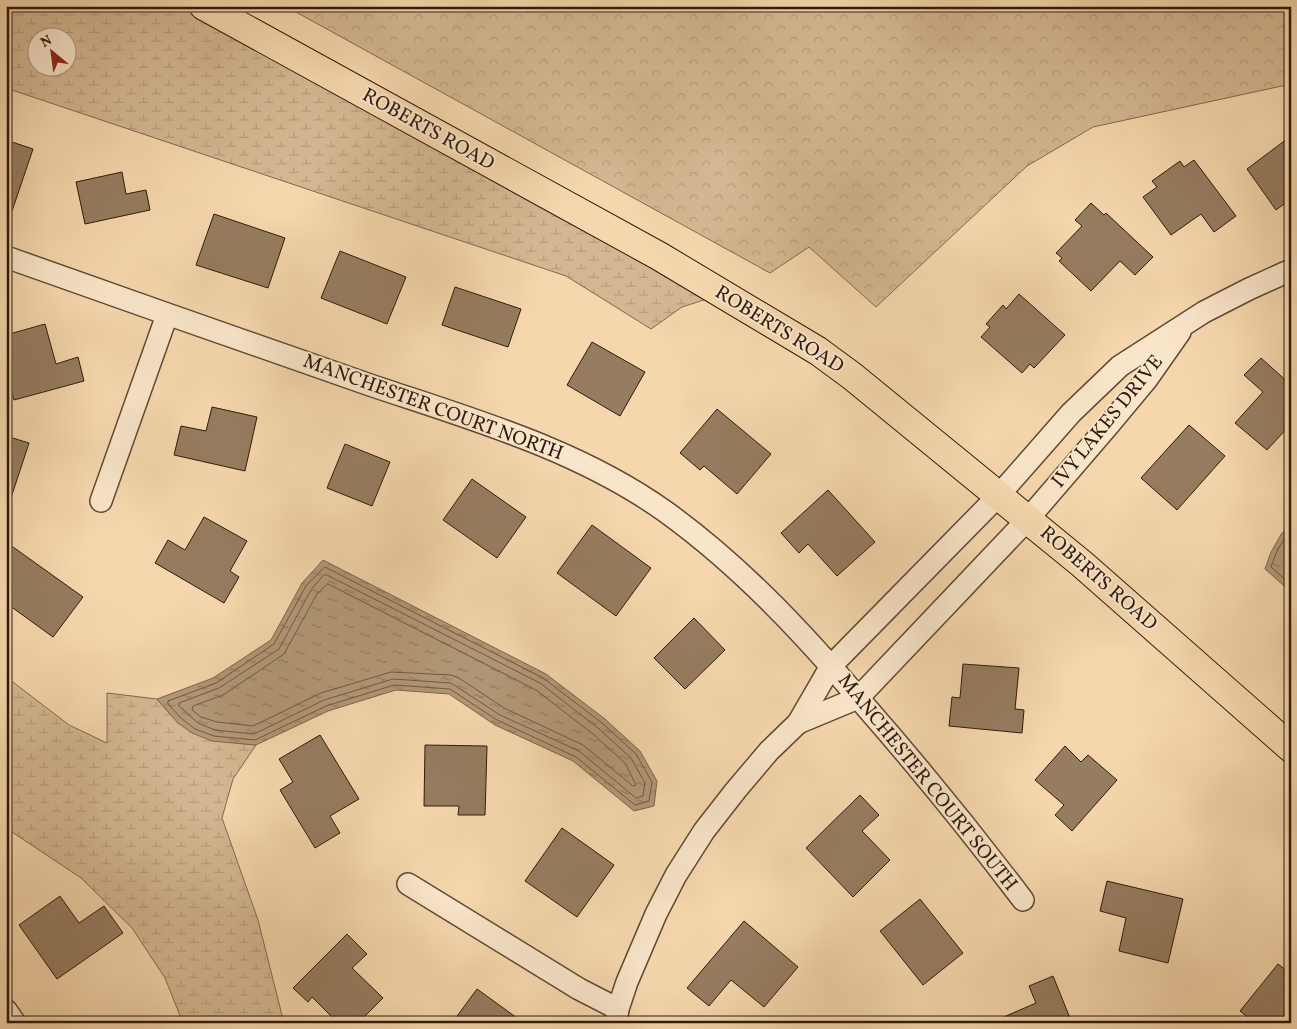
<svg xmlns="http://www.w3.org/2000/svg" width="1297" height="1029" font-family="Vollkorn,serif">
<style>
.forest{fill:url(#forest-crowns);stroke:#82684f}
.wetland{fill:url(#wetland-marsh);stroke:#82684f;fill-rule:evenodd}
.water{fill:url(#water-ripples);stroke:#7e654c}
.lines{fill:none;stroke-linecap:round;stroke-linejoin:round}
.shore{stroke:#705841;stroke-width:1}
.building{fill:#967c60;stroke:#2f1a0c}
.minor-casing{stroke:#614934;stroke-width:24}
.primary-casing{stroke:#2f1a0c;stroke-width:30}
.minor{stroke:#f9e5ca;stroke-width:21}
.primary{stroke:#f6d7ad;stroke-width:28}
.labels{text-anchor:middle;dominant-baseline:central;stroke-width:4;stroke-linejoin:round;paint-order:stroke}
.street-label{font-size:20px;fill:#2f1a0c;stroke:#f9e5ca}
</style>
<defs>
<pattern id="forest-crowns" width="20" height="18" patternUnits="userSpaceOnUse" patternTransform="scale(1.25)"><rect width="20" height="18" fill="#d4b792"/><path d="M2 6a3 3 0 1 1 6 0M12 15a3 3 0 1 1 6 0" fill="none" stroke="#b69d7d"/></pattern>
<pattern id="wetland-marsh" width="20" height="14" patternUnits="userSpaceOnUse" patternTransform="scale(1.25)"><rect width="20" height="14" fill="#d4b792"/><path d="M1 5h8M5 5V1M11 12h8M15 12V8" fill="none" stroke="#b69d7d"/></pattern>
<pattern id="water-ripples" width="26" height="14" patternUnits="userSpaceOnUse" patternTransform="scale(1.25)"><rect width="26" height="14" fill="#b29776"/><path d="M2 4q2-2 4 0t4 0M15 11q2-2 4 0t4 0" fill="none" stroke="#917a5f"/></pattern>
</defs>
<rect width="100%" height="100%" fill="#f6d7ad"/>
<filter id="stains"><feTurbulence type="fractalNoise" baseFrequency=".004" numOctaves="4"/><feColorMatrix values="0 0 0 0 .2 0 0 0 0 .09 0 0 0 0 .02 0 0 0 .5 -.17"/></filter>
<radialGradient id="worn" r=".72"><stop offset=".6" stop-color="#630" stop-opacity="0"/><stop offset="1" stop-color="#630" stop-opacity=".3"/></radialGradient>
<path class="forest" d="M285 6H1291V84L1093 127 1027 166 876 307 809 247 770 273Z"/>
<g class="wetland">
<path d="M6 6H179L654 268 707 299 682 307 651 329 566 276 6 88ZM38 38H68V68H38Z"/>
<path d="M6 674 9 679 69 725 107 743V693L157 699C164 707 170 715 178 722 200 742 228 742 256 745L233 779 222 818 258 920 284 1023H183L165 978 132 928 81 878 6 828Z"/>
</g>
<g class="water">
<path d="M1291 527V592L1265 569 1271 552 1282 533Z"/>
<path d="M323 560 546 674 605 719 640 751 657 781 654 806 634 811 573 761 495 725 449 694 396 690 328 711 256 745 212 741 192 733 178 723 157 699 213 678 271 640 302 583Z"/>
</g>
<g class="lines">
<g class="shore">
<path d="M1291 534C1280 540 1275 556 1271 567L1291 585"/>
<path d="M325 567 543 678 602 723 636 754 652 782 649 801 635 805 576 757 497 720 450 689 394 685 326 706 255 740 214 736 195 729 182 719 168 704V701L216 683 274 644 306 586Z"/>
<path d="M324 575H327L540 683 598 728 631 758 645 783 643 796 636 798 579 751 500 715 451 683 393 679 324 700 254 734 215 730 198 723 179 706V703L219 688 279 649 311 590Z"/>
<path d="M328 584 536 690 593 734 625 763 636 785 633 786 583 745 504 708 459 678 451 675 391 672 321 693 253 726 217 722 201 717 192 710 193 706 223 695 284 654 317 594Z"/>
</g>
</g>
<g class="building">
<path d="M1291 136V199L1276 210 1247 169Z"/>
<path d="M6 140 33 149 10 217H6Z"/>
<path d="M1194 160 1236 216 1214 232 1201 214 1171 235 1143 197 1157 187 1152 181 1180 161 1184 167Z"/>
<path d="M122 172 126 194 146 190 150 210 85 224 76 182Z"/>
<path d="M1091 203 1104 215 1106 213 1153 257 1135 275 1120 261 1091 291 1059 261 1062 258 1056 253 1082 226 1075 220Z"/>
<path d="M214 214 285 238 268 288 196 265Z"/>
<path d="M340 251 406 277 387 324 321 298Z"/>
<path d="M455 287 521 309 508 347 442 325Z"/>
<path d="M1019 294 1065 335 1034 368 1030 364 1022 373 981 337 990 327 986 324 1003 305 1006 309Z"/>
<path d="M45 324 56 364 78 357 84 381 14 400 6 371V335Z"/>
<path d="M592 342 645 372 620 416 567 385Z"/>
<path d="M1261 358 1291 385V424L1267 450 1235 423 1263 392 1244 375Z"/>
<path d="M212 407 257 417 245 471 174 455 181 426 206 431Z"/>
<path d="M717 409 771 454 737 494 704 466 700 470 680 453Z"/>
<path d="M1189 425 1225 456 1177 510 1141 478Z"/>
<path d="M6 436 29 443 10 501 6 500Z"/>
<path d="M345 444 390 462 372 506 327 488Z"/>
<path d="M472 479 526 517 497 558 443 520Z"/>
<path d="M828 490 875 542 837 576 808 544 799 553 781 533Z"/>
<path d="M204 517 247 541 230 571 239 577 224 603 155 563 168 540 185 550Z"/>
<path d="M592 525 651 568 616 616 557 573Z"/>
<path d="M6 542 83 597 53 637 6 603Z"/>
<path d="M694 618 725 650 685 689 654 658Z"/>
<path d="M963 664 1019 668 1015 709 1024 710 1022 733 949 726 952 697 960 698Z"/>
<path d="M320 735 359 799 330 816 340 833 315 848 280 790 293 782 279 759Z"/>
<path d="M425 745 487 746 485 815H458L459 806H424Z"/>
<path d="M1065 746 1081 762 1088 755 1117 780 1072 831 1055 815 1064 805 1035 780Z"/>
<path d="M860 795 879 815 862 831 890 860 853 897 806 848Z"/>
<path d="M562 828 614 865 577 917 525 881Z"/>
<path d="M1107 881 1183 899 1168 963 1119 951 1126 918 1100 911Z"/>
<path d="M60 896 79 923 104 906 123 933 57 979 19 925Z"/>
<path d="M920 899 963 953 923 985 880 931Z"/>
<path d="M744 921 798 967 764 1007 731 980 709 1006 687 988Z"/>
<path d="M347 934 367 954 352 968 383 998 358 1023H338L312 997 308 1002 293 988Z"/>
<path d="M1278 964 1291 974V1007L1278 1023H1255L1240 1011Z"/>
<path d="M1053 976 1072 1023H990L1036 1003 1029 986Z"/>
<path d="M477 989 524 1023H452Z"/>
</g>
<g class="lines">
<g class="minor-casing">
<g id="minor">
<path d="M6 257C127 300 249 343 370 385 471 419 578 449 666 512 742 567 806 636 866 707 921 770 973 834 1023 900"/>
<path d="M101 501 167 315"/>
<path d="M798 723 858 698 1028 519 1108 426 1147 379 1180 332"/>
<path d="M408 884 579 989 618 1009"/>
<path d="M6 1010 15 1023"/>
<path d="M616 1023 618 1009 627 982 656 914 676 875 704 831 736 790 769 751 798 723 831 666 999 495 1071 413 1120 366 1204 312 1249 289 1291 270"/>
</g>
</g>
<g class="primary-casing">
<path id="primary" d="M204 6 659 256 818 351 852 376 1082 564 1291 748"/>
</g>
<use href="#minor" class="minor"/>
<use href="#primary" class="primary"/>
</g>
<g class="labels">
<g class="street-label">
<text transform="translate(428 130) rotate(29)">ROBERTS ROAD</text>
<text transform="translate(779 330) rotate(32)">ROBERTS ROAD</text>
<text transform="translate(433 408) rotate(20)">MANCHESTER COURT NORTH</text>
<text transform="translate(1108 422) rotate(-51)">IVY LAKES DRIVE</text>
<text transform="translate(1098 579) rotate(41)">ROBERTS ROAD</text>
<text transform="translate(927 783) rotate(51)">MANCHESTER COURT SOUTH</text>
</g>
</g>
<rect width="1297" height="1029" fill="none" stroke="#f6d7ad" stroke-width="25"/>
<rect x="8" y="8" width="1282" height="1014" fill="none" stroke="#2f1a0c" stroke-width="2.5"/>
<rect x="12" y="12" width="1272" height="1004" fill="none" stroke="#2f1a0c"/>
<g transform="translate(52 52) rotate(331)"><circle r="24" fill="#f9e5ca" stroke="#a8947e"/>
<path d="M0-4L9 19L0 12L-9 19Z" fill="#8f2418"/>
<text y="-8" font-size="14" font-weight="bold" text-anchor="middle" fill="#2f1a0c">N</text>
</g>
<rect width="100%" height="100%" filter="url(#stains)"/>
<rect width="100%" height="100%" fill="url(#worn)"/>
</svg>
